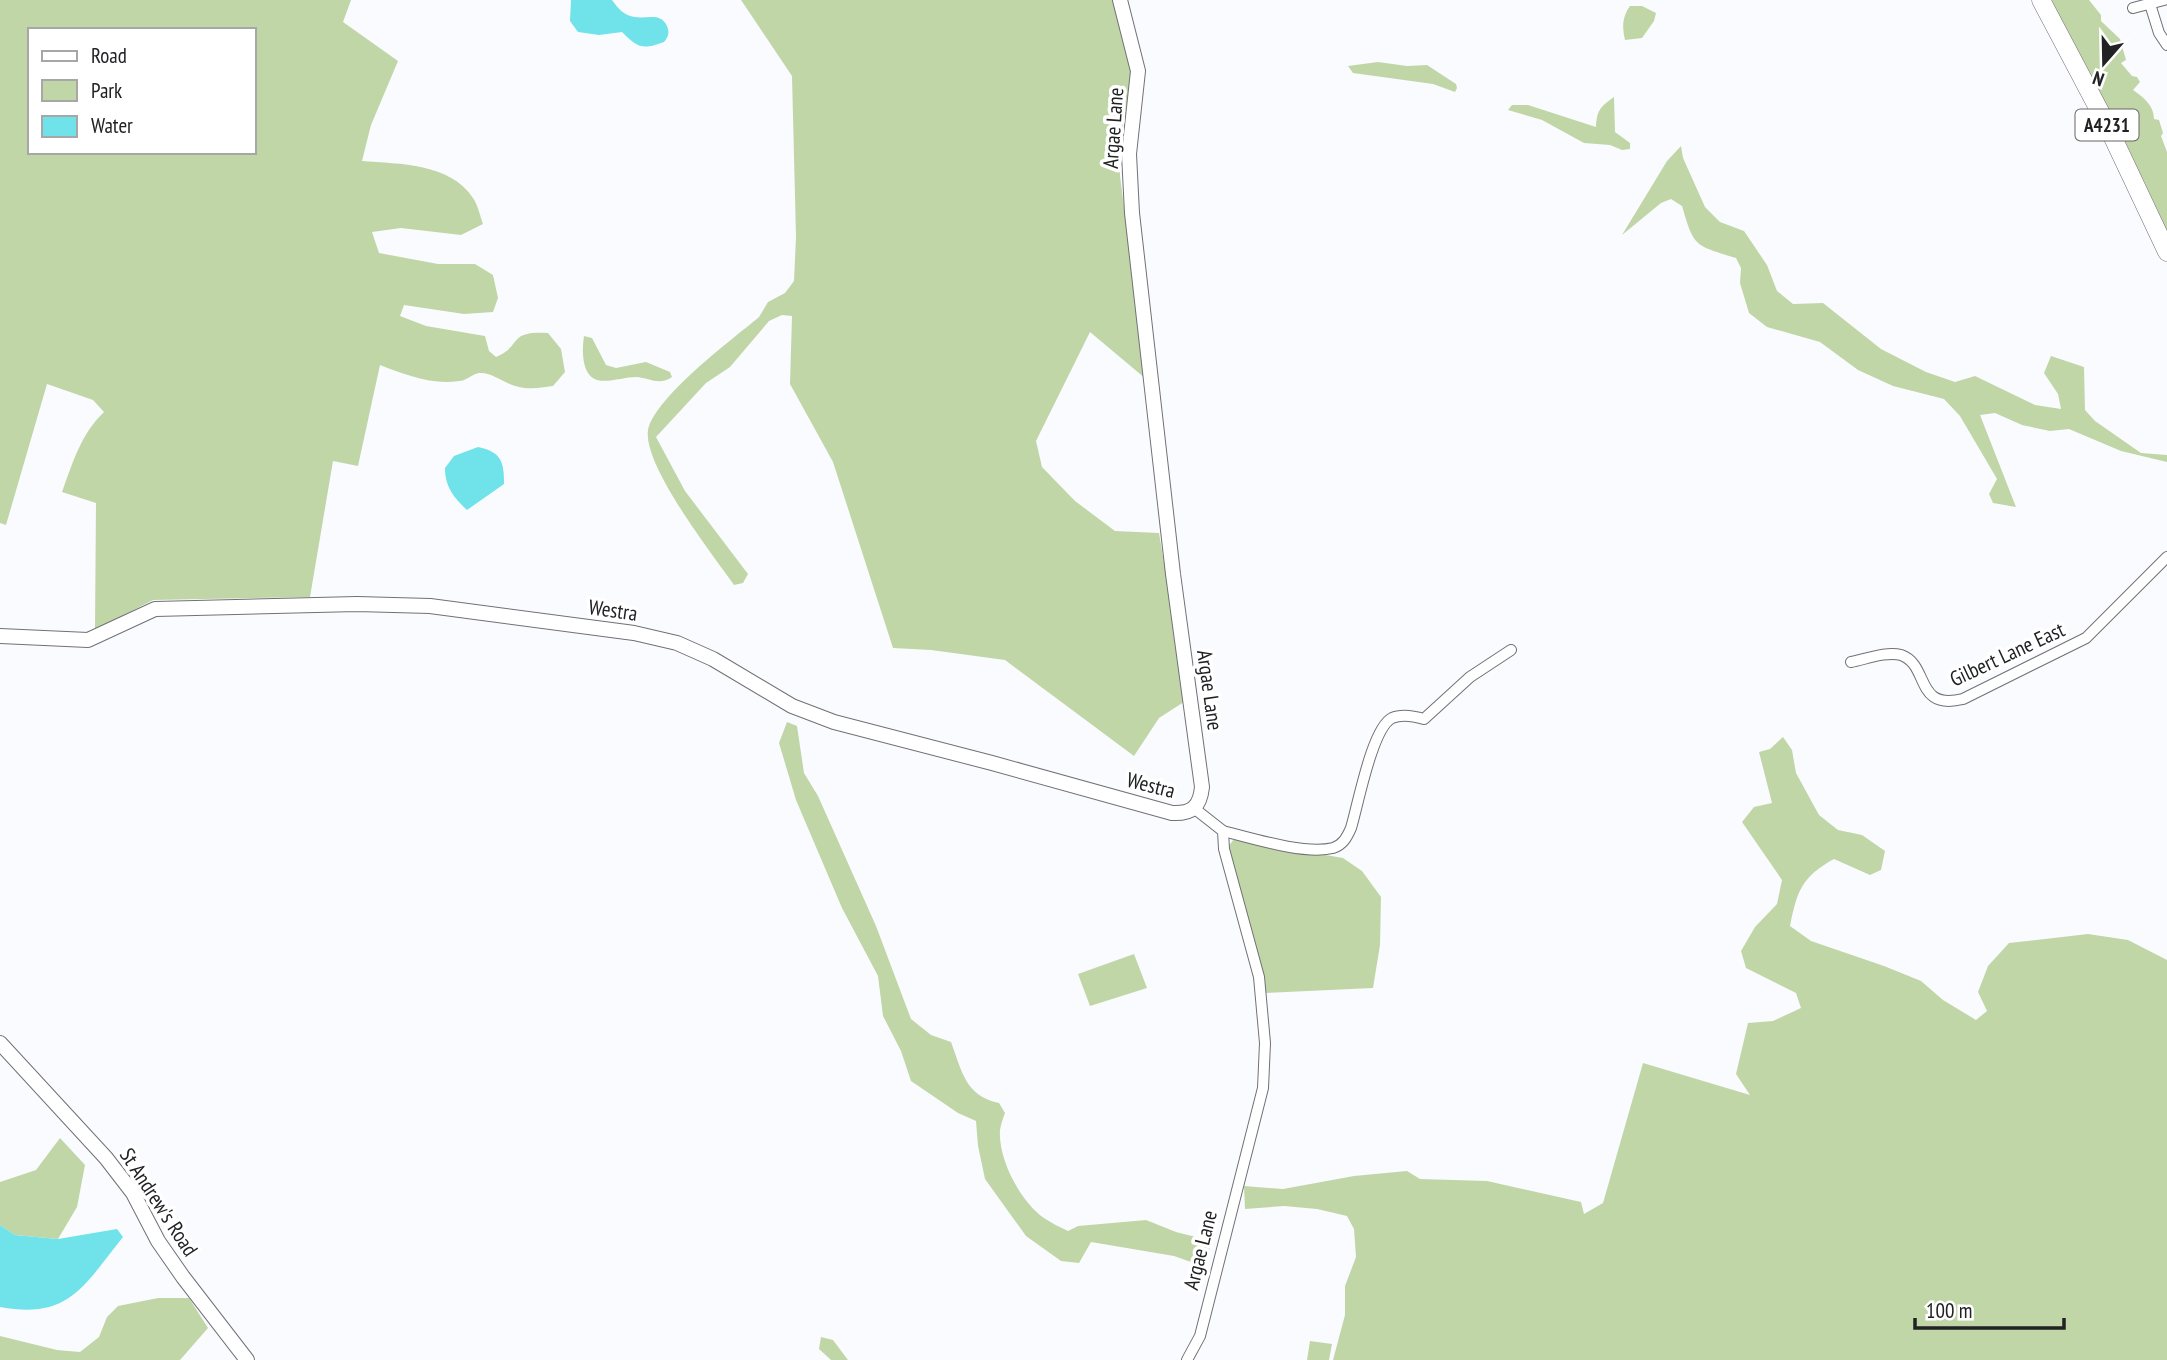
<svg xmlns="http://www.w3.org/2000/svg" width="2167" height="1360" font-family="'PT Sans Narrow',sans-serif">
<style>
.green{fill:#c1d6a7;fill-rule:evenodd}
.water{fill:#6fe3e9}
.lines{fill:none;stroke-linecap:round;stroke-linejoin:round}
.minor-casing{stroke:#707176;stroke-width:12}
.tertiary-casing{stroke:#707176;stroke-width:16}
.primary-casing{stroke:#707176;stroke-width:19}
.minor{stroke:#fff;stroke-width:10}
.tertiary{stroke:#fff;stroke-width:14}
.primary{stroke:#fff;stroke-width:18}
.labels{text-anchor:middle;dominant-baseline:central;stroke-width:7;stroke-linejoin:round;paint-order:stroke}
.shield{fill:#fff;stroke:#646466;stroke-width:2}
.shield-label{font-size:19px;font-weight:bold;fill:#222225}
.street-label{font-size:21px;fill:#222225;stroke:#fff}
</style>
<rect width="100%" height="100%" fill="#fafbff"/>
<g class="green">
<path d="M0 0H351L343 22 398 61 371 125 362 161C400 164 450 163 473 198 478 205 480 216 483 224L461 235 401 228 372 232 379 253 438 264H475L493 275 498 298 493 312 464 314 404 305 400 316 426 326 485 336 489 351 496 357C524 345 506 331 548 333L561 349 565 372 553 386C540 388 528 390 515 386 504 383 492 372 479 373 472 374 466 381 459 381 431 385 406 375 380 365L358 466 333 461 310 597 153 600 95 630 96 503 62 492C73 462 81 434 104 412L93 400 47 384 6 525 0 523ZM30 30H254V152H30Z"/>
<path d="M741 0H1113L1135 73 1119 143 1120 176 1146 379 1090 332 1036 441 1042 467 1075 501 1115 531 1159 533 1187 700 1159 718 1134 756 1005 660 931 650 893 648 833 462 790 384 792 316 782 315 769 321 730 367 706 383 656 437 685 491 748 574 743 583 734 585C714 556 637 459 649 426 663 391 729 342 759 317L768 302 785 293 794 281 796 237 792 76Z"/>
<path d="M2050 0H2089L2101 15V21L2120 39 2126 60 2121 63 2132 76 2137 77 2140 82 2133 90C2143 97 2154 105 2154 119L2159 120 2163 133 2161 136 2167 152V231L2143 179 2135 167 2134 160Z"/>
<path d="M1630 6H1642L1656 13 1654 21 1642 38 1625 40C1622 27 1622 17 1630 6Z"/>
<path d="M1378 62 1407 66 1427 65 1456 84 1457 88 1455 92 1433 84 1353 73 1348 66Z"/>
<path d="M1614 97 1615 132 1630 143V149L1622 150 1610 145 1584 143 1542 120 1508 110 1512 105H1528L1596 127C1597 110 1600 107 1614 97Z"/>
<path d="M1681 146 1683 158 1705 207 1720 222 1744 231 1767 265 1777 291 1793 304 1823 303 1881 349 1926 372 1955 382 1975 376 2035 405 2061 409 2058 394 2044 373 2051 356 2084 367 2085 410 2095 421 2141 453 2167 455V462L2121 451 2069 429 2050 431 2022 425 1995 413 1980 415 2016 507 1993 503 1989 494 1997 479 1960 416 1944 399 1893 386 1858 370 1820 342 1767 327 1749 313 1740 283 1741 268 1736 258C1694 245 1694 247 1682 206L1671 199 1661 203 1622 235 1667 161Z"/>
<path d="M584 336 592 338 606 365 616 368 646 362 670 372 672 377C660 386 649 378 636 377 624 377 609 383 597 380 581 375 582 349 584 336Z"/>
<path d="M787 722 797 726 804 773 818 796 876 926 911 1019 931 1035 951 1042C962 1071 965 1096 999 1103L1005 1113C1003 1118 1001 1124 1000 1130 998 1159 1020 1201 1044 1218 1051 1223 1060 1227 1068 1231L1078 1226 1146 1220 1176 1232 1212 1241 1205 1267 1174 1256 1091 1242 1079 1263 1061 1261 1026 1236 985 1179 978 1146 976 1121 958 1113 911 1081 901 1051 883 1016 878 976 842 908 796 800 779 743Z"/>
<path d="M1783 737 1792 750 1796 773 1819 815 1838 830 1862 835 1885 851 1881 870 1870 875 1834 859C1801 877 1797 892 1790 926L1811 941 1884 966 1921 981 1943 1000 1976 1020 1987 1011 1978 992 1988 966 2009 943 2088 934 2128 940 2167 960V1360H1333L1345 1315V1286L1356 1257 1354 1229 1347 1216 1317 1209 1284 1206 1245 1209 1244 1186 1283 1189 1354 1176 1407 1171 1420 1179 1487 1181 1581 1202 1584 1214 1603 1203 1643 1063 1750 1095 1736 1074 1748 1023 1773 1021 1801 1008 1796 993 1746 968 1741 951 1755 927 1777 904 1782 880 1742 822 1754 807 1772 803 1759 752 1770 749Z"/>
<path d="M1234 839 1343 858 1362 871 1381 897 1380 945 1373 988 1264 993 1255 945 1228 847Z"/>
<path d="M1134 954 1147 988 1090 1006 1078 974Z"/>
<path d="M60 1138 85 1165 77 1207 58 1239 15 1235 0 1225V1182L36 1170Z"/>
<path d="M158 1298H189L208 1328 180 1360H0V1336L57 1350 80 1352 99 1337 107 1317 118 1306Z"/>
<path d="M821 1337 833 1340 848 1360H831L819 1349Z"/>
<path d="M1310 1341 1332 1344 1329 1360H1307Z"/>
</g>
<g class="water">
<path d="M571 0H612C618 8 624 16 635 17 646 19 661 12 667 26 670 33 668 37 664 42 642 50 638 48 622 32L599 35 578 32 570 21Z"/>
<path d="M478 447C501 452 504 461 504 484L467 510C454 498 445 487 445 468L454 456Z"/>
<path d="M0 1225 15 1235 58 1239 117 1229 123 1237C84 1285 70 1320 0 1307Z"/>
</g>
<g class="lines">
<g class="minor-casing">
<g id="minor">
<path d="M2150 4 2159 33 2167 45"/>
<path d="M2133 8 2164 0"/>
<path d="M1851 662C1866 659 1887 651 1901 655 1930 665 1914 711 1963 699L2086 638 2167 557"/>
<path d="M1223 831C1251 838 1305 855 1333 848 1343 845 1347 837 1351 828 1358 805 1372 728 1392 718 1401 714 1414 716 1424 719L1470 677 1511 650"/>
<path d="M1187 1360 1200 1336 1263 1088 1265 1043 1259 977 1224 849 1223 831 1195 809"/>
</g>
</g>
<g class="tertiary-casing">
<g id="tertiary">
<path d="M0 636 88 640 155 609 357 604 430 606 634 633 677 643 713 659 792 706 834 722 992 763 1172 813C1192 814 1200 807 1202 787L1173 574 1132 213 1129 154 1138 71 1120 0"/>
<path d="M0 1043 106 1158 133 1193 158 1241 183 1277 247 1360"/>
</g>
</g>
<g class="primary-casing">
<path id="primary" d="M2041 0 2107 125 2167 252"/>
</g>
<use href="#minor" class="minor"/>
<use href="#tertiary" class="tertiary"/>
<use href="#primary" class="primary"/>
</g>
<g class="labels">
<rect class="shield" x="2075.5" y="109.5" width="63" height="31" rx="5"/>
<g class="shield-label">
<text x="2107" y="125">A4231</text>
</g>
<g class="street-label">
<text transform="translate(1113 128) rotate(-86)">Argae Lane</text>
<text transform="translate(613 610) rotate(8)">Westra</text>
<text transform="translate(2007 654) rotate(-25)">Gilbert Lane East</text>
<text transform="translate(1210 690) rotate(82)">Argae Lane</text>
<text transform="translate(1151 785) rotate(14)">Westra</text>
<text transform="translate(159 1202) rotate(57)">St Andrew's Road</text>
<text transform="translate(1200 1250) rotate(-76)">Argae Lane</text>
</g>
</g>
<rect x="28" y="28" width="228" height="126" fill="#ffffff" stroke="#a7a7a8" stroke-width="2"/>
<rect x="42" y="51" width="35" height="10" fill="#ffffff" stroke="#a7a7a8" stroke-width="2"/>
<text x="91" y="63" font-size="21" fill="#222225">Road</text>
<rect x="42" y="80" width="35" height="21" fill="#c1d6a7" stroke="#a7a7a8" stroke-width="2"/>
<text x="91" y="98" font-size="21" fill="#222225">Park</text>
<rect x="42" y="116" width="35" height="21" fill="#6fe3e9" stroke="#a7a7a8" stroke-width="2"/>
<text x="91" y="133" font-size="21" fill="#222225">Water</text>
<g transform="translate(2104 63) rotate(200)" stroke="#ffffff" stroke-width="5" paint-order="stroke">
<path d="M0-5L12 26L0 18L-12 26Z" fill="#222225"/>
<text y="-10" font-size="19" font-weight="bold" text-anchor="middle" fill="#222225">N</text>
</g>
<path d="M1915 1318v10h149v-10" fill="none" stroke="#222225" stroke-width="3.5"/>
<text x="1926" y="1318" font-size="21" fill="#222225" stroke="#ffffff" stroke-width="5" paint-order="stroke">100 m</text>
</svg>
